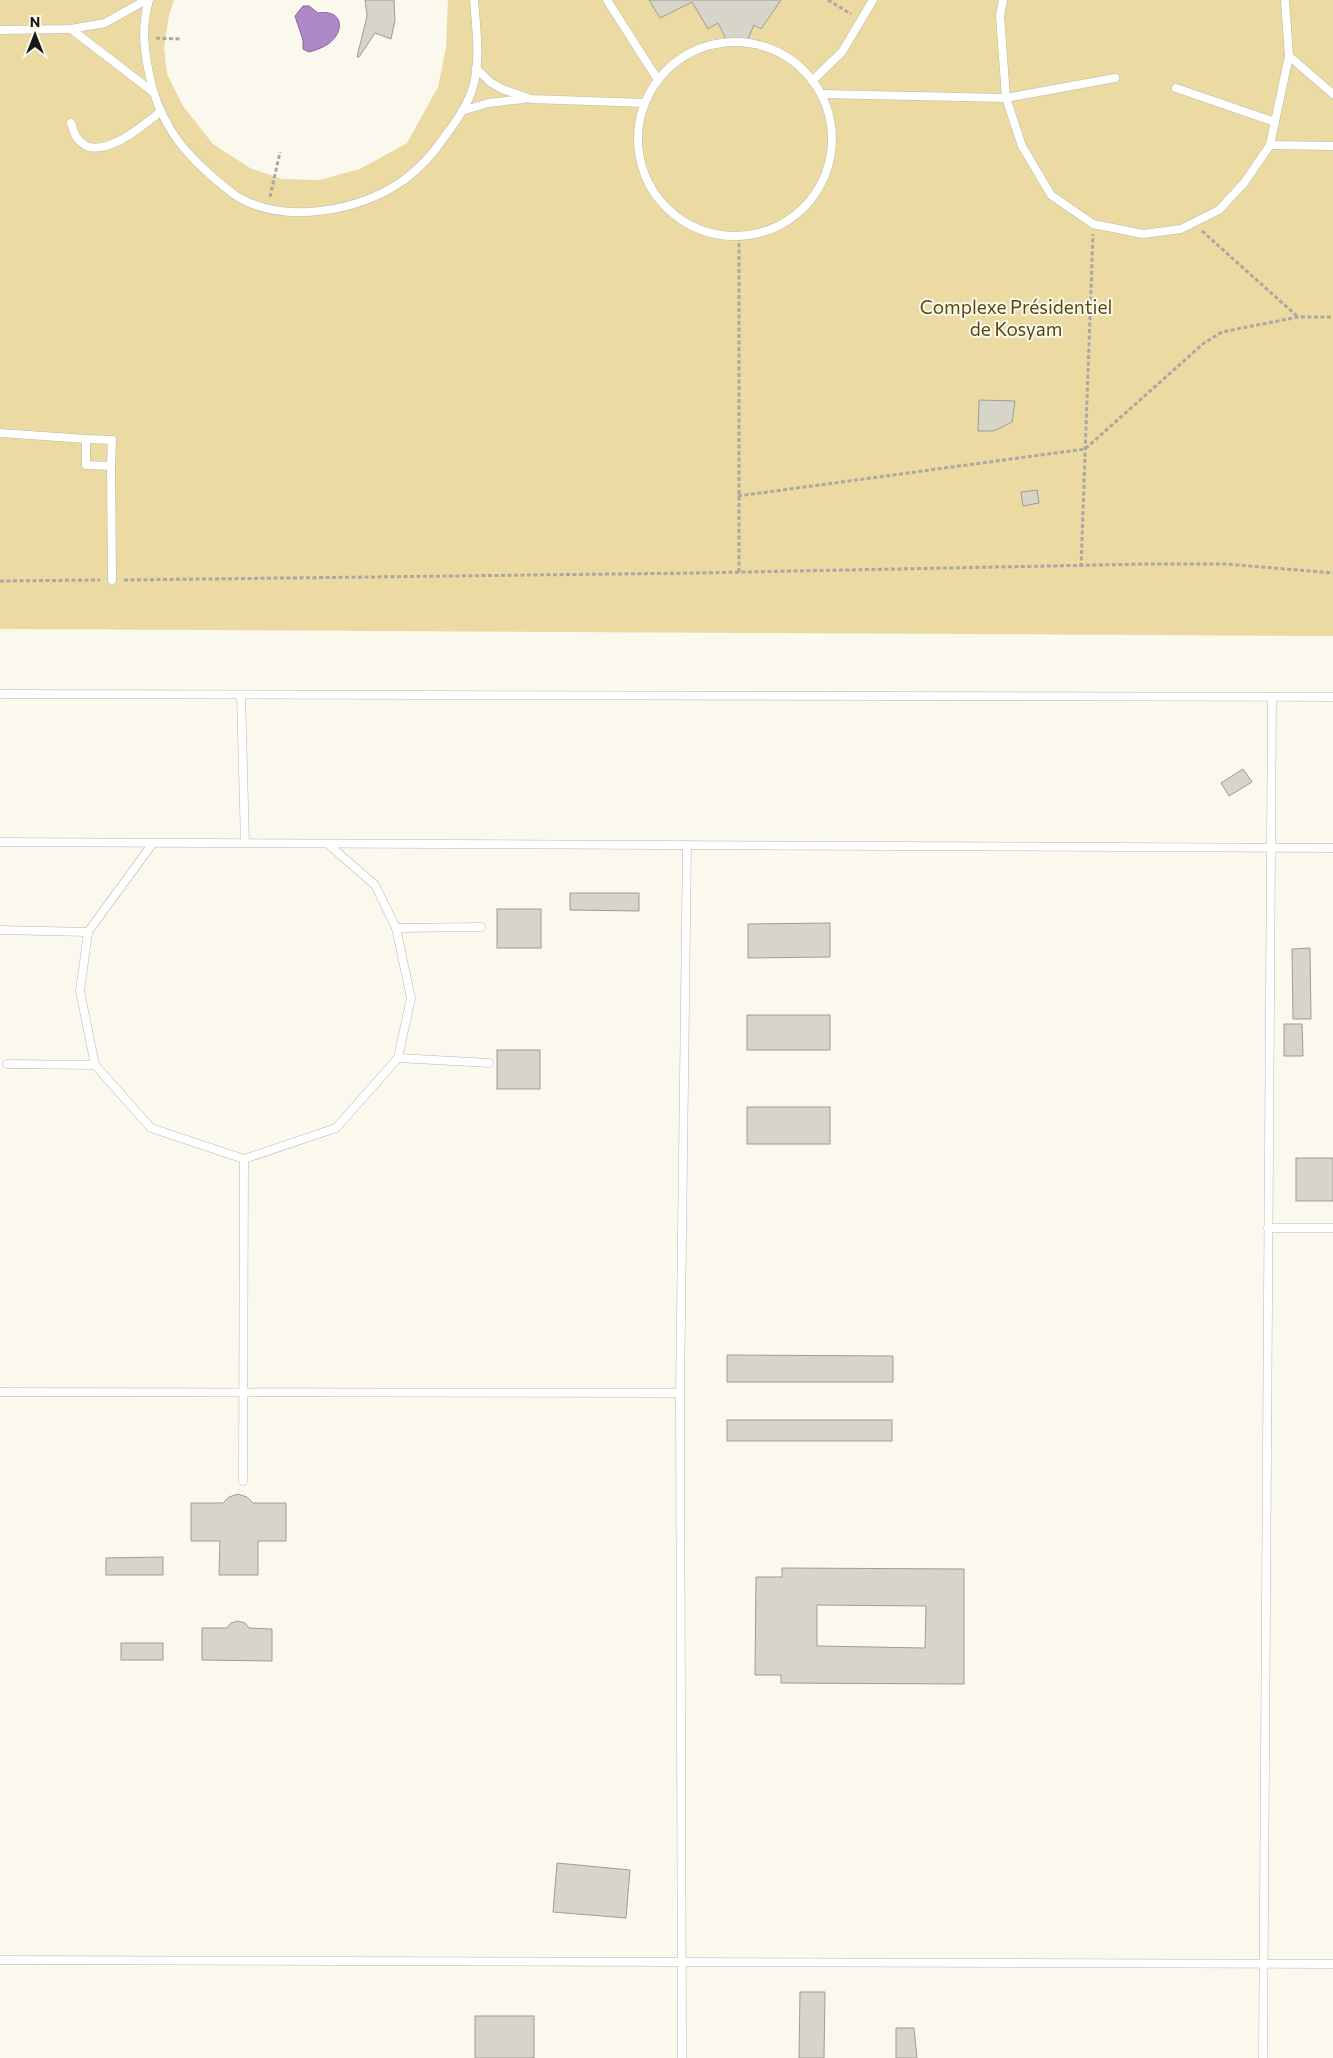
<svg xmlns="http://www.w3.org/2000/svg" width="1333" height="2058" font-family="Commissioner,sans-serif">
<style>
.green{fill:#ebdba3}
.water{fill:#ae89c8;stroke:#816792}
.building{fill:#d7d4ca;stroke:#9f9d93;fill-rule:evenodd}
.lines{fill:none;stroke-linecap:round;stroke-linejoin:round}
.service-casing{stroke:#bbb8ae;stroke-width:9}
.path{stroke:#aaa8a0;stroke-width:3;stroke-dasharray:4 2.5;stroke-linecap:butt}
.service{stroke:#fff;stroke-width:8}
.labels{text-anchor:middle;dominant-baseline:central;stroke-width:4;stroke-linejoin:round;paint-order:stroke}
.park-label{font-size:19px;fill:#57490c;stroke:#fbf8ee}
</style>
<rect width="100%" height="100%" fill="#fbf8ee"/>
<path class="green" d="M0 0H174L169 15 164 48 167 74 183 106 213 144 250 168 282 179 319 180 360 169 407 143 438 87 446 48 448 0H1333V636L0 629Z"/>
<path class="water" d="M303 6H309L318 13C343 9 346 31 328 44 322 48 316 50 309 52L303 49V40L295 16Z"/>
<g class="building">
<path d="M365 0H394L395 20 391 39 375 33 359 57H357L367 16Z"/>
<path d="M649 0H781L761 29 754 25 747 41H727L718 23 708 29 692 2 660 18Z"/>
<path d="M979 400 1015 401 1012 422 994 431H978Z"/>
<path d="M1037 490 1039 503 1023 506 1021 492Z"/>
<path d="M1243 769 1252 782 1229 796 1221 783Z"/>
<path d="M570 893H639V911L570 910Z"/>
<rect x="497" y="909" width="44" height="39"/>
<path d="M830 923V957L748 958V924Z"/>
<path d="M1310 948 1311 1019H1293L1292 949Z"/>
<rect x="747" y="1015" width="83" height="35"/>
<path d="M1284 1024H1302L1303 1056H1284Z"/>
<rect x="497" y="1050" width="43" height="39"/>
<rect x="747" y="1107" width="83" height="37"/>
<rect x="1296" y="1158" width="37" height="43"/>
<path d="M727 1355 893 1356V1382H727Z"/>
<rect x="727" y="1420" width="165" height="21"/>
<path d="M238 1494 247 1497 253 1503H286V1541H258V1575H219L220 1541H191V1503H223L229 1497Z"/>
<path d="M163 1557V1575H106V1558Z"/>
<path d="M782 1568 964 1569V1684L781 1683V1675H755L756 1577H782ZM817 1605 926 1606 925 1648 817 1646Z"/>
<path d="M238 1621 245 1623 249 1628 272 1629V1661L202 1660V1628H227L231 1623Z"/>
<rect x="121" y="1643" width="42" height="17"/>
<path d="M557 1863 630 1870 626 1918 553 1912Z"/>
<path d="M800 1992H825L824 2058H799Z"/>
<rect x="475" y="2016" width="59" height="42"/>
<path d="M896 2028H914L917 2058H896Z"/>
</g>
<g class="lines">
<g class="service-casing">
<g id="service">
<path d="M149 0C141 27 144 51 150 78 158 116 177 145 205 170 216 180 226 189 238 197 286 225 360 211 404 180 420 168 434 153 445 136 456 122 468 105 473 87 481 60 476 27 474 0"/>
<path d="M607 0 658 80"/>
<path d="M1003 0 1000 16 1006 98 1022 146 1051 195 1093 224 1143 234 1181 229 1219 210 1244 183 1270 145 1289 56 1285 0"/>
<path d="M71 29 153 92"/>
<path d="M0 30 71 29 105 23 146 0"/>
<circle cx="735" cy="139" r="97"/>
<path d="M1289 56 1333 94"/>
<path d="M476 68 490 82 502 89 531 99 645 103"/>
<path d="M812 81 842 52 873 0"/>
<path d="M1176 88 1275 122"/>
<path d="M821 94 1006 98 1115 78"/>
<path d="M462 111 488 103 524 99"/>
<path d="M71 123C73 128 74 134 77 138 97 166 142 126 160 112"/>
<path d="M1270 145 1333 146"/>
<path d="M0 433 86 439V465L111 466 112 580"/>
<path d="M86 439 112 440 111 466"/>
<path d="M0 694 1333 697"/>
<path d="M241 695 245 843"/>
<path d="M0 842 1333 848"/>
<path d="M153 843 88 932 80 991 95 1065 151 1128 244 1159 243 1481"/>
<path d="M396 928 481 927"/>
<path d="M1 930 88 932"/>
<path d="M398 1058 489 1063"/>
<path d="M7 1064 95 1065"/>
<path d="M244 1159 336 1128 398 1058 411 998 396 928 375 885 328 844"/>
<path d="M1268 1228H1333"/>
<path d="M0 1392 680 1393"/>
<path d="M0 1960 1333 1964"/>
<path d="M682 2058 680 1393 687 845"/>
<path d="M1263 2058 1272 697"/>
</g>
</g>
<g class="path">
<path d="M828 0 851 14"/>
<path d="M156 38 180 39"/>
<path d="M270 197 280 152"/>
<path d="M1202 231 1298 317"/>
<path d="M738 496 1085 449 1204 343 1222 332 1298 317H1333"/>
<path d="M1081 567 1093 234"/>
<path d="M739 572V236"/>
<path d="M124 580 695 573 1148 564H1226L1333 573"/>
<path d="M0 581 100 580"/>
</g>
<use href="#service" class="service"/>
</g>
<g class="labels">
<g class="park-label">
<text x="1016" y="306">Complexe Présidentiel<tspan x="1016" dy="22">de Kosyam</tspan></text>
</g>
</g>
<g transform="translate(35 35)" stroke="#fbf8ee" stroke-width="4" paint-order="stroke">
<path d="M0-4L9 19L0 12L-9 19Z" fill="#191814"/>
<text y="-8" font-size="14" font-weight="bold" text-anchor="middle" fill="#191814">N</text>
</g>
</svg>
